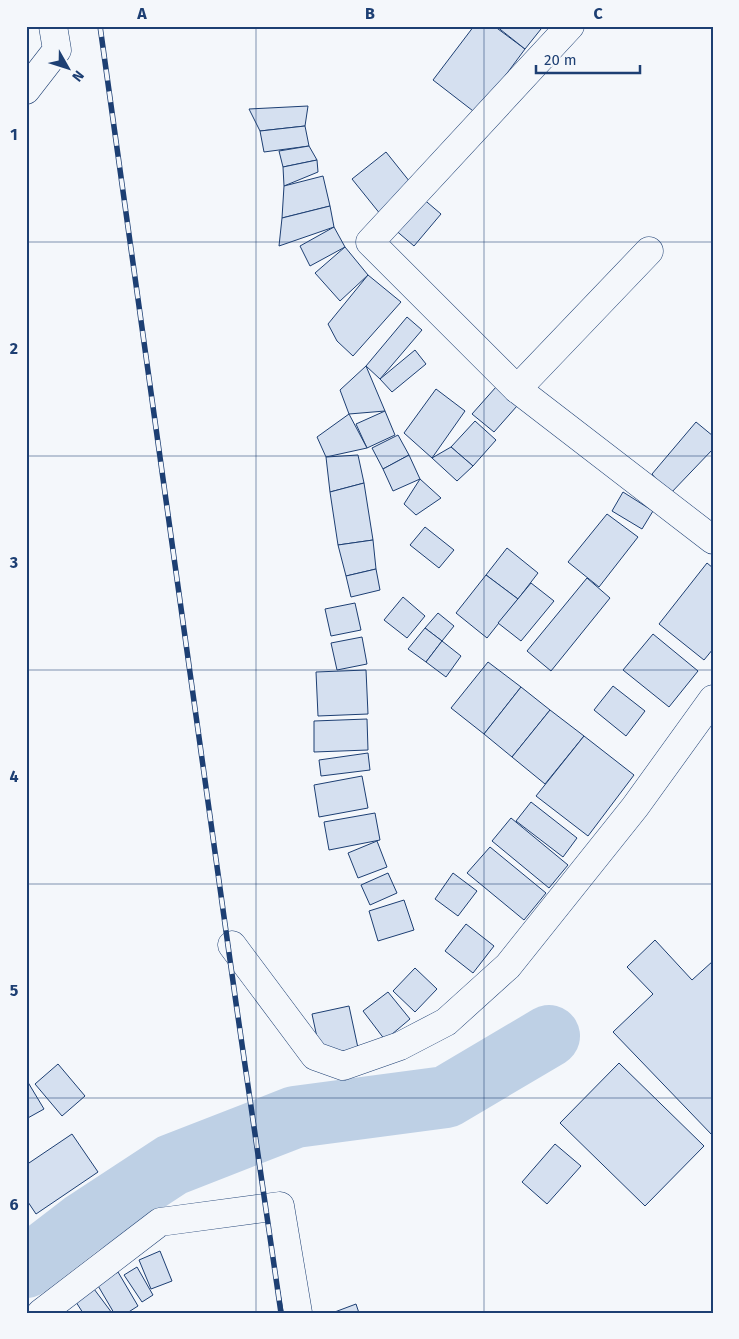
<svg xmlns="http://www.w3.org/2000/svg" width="739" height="1339" font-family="'Fira Sans',sans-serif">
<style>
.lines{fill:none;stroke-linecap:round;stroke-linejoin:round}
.river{stroke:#bed0e5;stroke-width:62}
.building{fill:#d5e0f0;stroke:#1d3f73}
.minor-casing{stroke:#1d3f73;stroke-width:29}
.minor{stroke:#f4f7fb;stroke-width:28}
.rail-casing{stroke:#1d3f73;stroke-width:5.5}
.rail{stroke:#f4f7fb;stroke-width:4;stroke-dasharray:11;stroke-linecap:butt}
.grid{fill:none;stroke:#1d3f73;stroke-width:1;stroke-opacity:0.55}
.neatline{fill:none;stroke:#1d3f73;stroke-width:2}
.grid-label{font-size:16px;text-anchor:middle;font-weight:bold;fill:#1d3f73}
</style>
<rect width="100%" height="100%" fill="#f4f7fb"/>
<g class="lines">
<path class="river" d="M26 1267 82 1224 172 1165 295 1117 446 1097 549 1036"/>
</g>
<g class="building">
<path d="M474 26H494L525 49 477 114 433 80Z"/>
<path d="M496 26H538L541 29 525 49Z"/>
<path d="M308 106 305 126 260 131 249 109Z"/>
<path d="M305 126 309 146 264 152 260 131Z"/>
<path d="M309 146 317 160 283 167 279 151Z"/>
<path d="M386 152 414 187 381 215 352 179Z"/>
<path d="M317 160 318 172 284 186 283 167Z"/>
<path d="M323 176 330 206 282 218 284 186Z"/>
<path d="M421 197 441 214 414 246 393 228Z"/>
<path d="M330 206 334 227 279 246 282 218Z"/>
<path d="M334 227 345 247 310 266 300 246Z"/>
<path d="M345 247 368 275 340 301 315 273Z"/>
<path d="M368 275 401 302 353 356 337 341 328 324Z"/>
<path d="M407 317 422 330 380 379 366 366Z"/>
<path d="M415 350 426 364 392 392 380 379Z"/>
<path d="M366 366 385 411 349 414 340 390Z"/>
<path d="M496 387 517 406 494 432 472 414Z"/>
<path d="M436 389 465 411 432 458 404 433Z"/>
<path d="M385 411 395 435 367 448 356 424Z"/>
<path d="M349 414 367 448 326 457 317 437Z"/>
<path d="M475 421 496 440 473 466 451 447Z"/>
<path d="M696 422 713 436V449L669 495 652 474Z"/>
<path d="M398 435 409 455 383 469 372 448Z"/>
<path d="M451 447 473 466 457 481 432 458Z"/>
<path d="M358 455 364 483 330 492 326 457Z"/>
<path d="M409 455 420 479 393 491 383 469Z"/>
<path d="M420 479 441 498 416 515 404 504Z"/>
<path d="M364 483 373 540 338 545 330 492Z"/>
<path d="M623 492 653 511 642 529 612 511Z"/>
<path d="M607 514 638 537 599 587 568 562Z"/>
<path d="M425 527 454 550 439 568 410 545Z"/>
<path d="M373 540 376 569 346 576 338 545Z"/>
<path d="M507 548 538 573 518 599 486 575Z"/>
<path d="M707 563 713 568V649L704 660 659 624Z"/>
<path d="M376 569 380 590 351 597 346 576Z"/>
<path d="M486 575 518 599 487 638 456 613Z"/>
<path d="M587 578 610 598 551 671 527 651Z"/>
<path d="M531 583 554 601 521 641 498 623Z"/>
<path d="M403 597 425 616 407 638 384 620Z"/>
<path d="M355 603 361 630 331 636 325 609Z"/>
<path d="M438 613 454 626 442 641 425 628Z"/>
<path d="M425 628 442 641 426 662 408 649Z"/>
<path d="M653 634 698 671 669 707 623 670Z"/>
<path d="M362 637 367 664 337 670 331 643Z"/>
<path d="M442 641 461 656 446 677 426 662Z"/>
<path d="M488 662 521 687 484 734 451 708Z"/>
<path d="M366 670 368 714 318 716 316 672Z"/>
<path d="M613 686 645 711 626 736 594 710Z"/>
<path d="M521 687 550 710 512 757 484 734Z"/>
<path d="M550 710 584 736 545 784 512 757Z"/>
<path d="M367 719 368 750 314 752V721Z"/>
<path d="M584 736 634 775 588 836 536 796Z"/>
<path d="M368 753 370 770 321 776 319 760Z"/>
<path d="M362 776 368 808 319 817 314 785Z"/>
<path d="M531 802 577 838 563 857 516 821Z"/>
<path d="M375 813 380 840 329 850 324 822Z"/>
<path d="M511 818 568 865 549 888 492 841Z"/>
<path d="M377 841 387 867 358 878 348 853Z"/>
<path d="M490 847 546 893 524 920 467 873Z"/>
<path d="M388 873 397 893 370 905 361 885Z"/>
<path d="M453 873 477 891 458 916 435 899Z"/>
<path d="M404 900 414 930 378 941 369 911Z"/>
<path d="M466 924 494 946 473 973 445 951Z"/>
<path d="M655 940 692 980 713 961V1136L613 1032 653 994 627 967Z"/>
<path d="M415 968 437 989 415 1012 393 991Z"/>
<path d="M388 992 410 1019 385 1040 363 1011Z"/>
<path d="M349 1006 358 1048 321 1056 312 1014Z"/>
<path d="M619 1063 704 1146 645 1206 560 1123Z"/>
<path d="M58 1064 85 1096 62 1116 35 1084Z"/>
<path d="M26 1079 44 1109 26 1119Z"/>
<path d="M72 1134 98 1172 36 1214 26 1199V1165Z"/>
<path d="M555 1144 581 1166 547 1204 522 1182Z"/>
<path d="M160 1251 172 1281 151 1289 139 1260Z"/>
<path d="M137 1267 153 1295 142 1302 124 1275Z"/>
<path d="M118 1272 138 1306 127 1313H114L97 1284Z"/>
<path d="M94 1289 112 1313H83L76 1302Z"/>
<path d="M356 1304 359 1313H332Z"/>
</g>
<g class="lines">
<g class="minor-casing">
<g id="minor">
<path d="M570 26 370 242 517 389 713 540"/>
<path d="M26 90 57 50 53 26"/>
<path d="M517 389 649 251"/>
<path d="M232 945 315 1056 343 1066 400 1046 446 1022 508 966 635 807 713 699"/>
<path d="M41 1313 160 1222 280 1206 298 1313"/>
</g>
</g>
<use href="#minor" class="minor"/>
<g class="rail-casing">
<path id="rail" d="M100 26 236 1003 281 1313"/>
</g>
<use href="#rail" class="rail"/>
</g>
<path class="grid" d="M256 26V1313M484 26V1313M26 242H713M26 456H713M26 670H713M26 884H713M26 1098H713"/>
<rect width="739" height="1339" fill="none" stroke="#f4f7fb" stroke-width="55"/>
<g transform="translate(68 68) rotate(129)" stroke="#f4f7fb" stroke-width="4" paint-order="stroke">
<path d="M0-4L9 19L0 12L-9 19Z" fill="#1d3f73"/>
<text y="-8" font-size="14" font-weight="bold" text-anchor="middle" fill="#1d3f73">N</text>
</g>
<path d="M536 65v8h104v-8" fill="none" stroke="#1d3f73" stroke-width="2.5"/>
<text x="544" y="65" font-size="15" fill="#1d3f73" stroke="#f4f7fb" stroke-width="4" paint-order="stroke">20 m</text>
<rect x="28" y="28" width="684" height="1284" class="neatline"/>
<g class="grid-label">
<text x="142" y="19">A</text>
<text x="370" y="19">B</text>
<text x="598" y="19">C</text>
<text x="14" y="140">1</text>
<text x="14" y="354">2</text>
<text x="14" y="568">3</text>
<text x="14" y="782">4</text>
<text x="14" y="996">5</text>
<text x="14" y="1210">6</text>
</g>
</svg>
